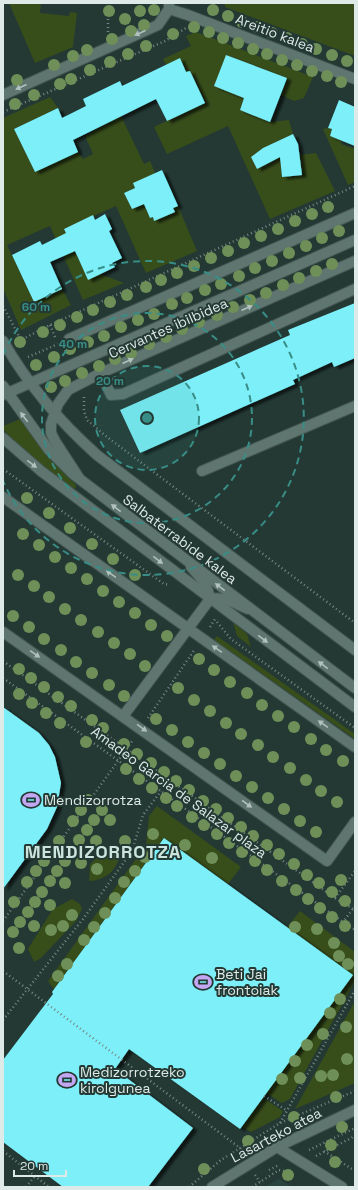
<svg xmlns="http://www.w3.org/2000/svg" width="358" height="1190" font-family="'Space Grotesk',sans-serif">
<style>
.built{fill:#27453e}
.green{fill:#374d1a}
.building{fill:#7ceff9;filter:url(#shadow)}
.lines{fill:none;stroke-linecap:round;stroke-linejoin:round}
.service-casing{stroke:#425551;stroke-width:12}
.pedestrian-casing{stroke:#425551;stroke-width:12}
.minor-casing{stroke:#425551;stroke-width:12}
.tertiary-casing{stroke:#425551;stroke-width:12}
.path{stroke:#768783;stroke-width:2.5;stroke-dasharray:1 3;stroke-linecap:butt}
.service{stroke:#5f756f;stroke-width:10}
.pedestrian{stroke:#5f756f;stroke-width:10}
.minor{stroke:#5f756f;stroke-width:10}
.tertiary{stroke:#5f756f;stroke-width:10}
.tree{fill:#6e9058}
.oneway{fill:#b1c1bd}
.ring{fill:none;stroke:#388d86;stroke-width:2;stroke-dasharray:7 5}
.labels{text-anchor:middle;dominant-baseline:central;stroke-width:4;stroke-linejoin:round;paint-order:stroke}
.street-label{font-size:14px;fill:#ddeae7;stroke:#243934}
.poi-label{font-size:14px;fill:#ddeae7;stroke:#243934;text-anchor:start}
.district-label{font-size:18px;font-weight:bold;letter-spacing:1px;fill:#cbe5de;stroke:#243934}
.centre{fill:#388d86;stroke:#243934;stroke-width:2}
.ring-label{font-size:12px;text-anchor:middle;font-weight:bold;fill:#388d86;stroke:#243934;stroke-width:4;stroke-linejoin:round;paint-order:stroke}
</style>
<defs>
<filter id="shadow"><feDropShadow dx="4.5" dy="2.5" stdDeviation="1" flood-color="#0009"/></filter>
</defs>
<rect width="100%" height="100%" fill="#243934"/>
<path class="built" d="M279 1179 292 1187H264L270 1184Z"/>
<g class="green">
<path d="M9 3H41L40 13 69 16 70 12 77 13 73 47 35 63Z"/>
<path d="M225 3H355V56L225 7Z"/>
<path d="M196 32 313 77 304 98 294 101 281 95 287 78 226 55 244 98 240 110 270 122 289 120 293 134 263 148 251 157 257 169 280 157 282 177 302 175 299 155 316 153 335 191 270 219 228 126 167 154 154 127 205 103 190 71 186 72 180 59 166 65 163 59 191 46 186 36Z"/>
<path d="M50 97 58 108 14 129 35 172 78 152 83 159 93 154 85 136 121 116 144 164 150 161 155 173 135 188 124 193 132 209 144 204 150 218 153 217 154 220 175 212 173 208 178 206 197 251 146 273 116 206 64 229 88 279 100 274 124 283 83 300 50 226 7 245 34 302 62 289 71 305 21 330 3 288V118Z"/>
<path d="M328 128 332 129 330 136 342 141 341 144 355 149V182L348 185 323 129Z"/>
<path d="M20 419 49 458 76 485V488L73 489 25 453 3 429V426Z"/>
<path d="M233 622 247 634 251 647 237 636Z"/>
<path d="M217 636 355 734V739L214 640Z"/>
<path d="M157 806 241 867 228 884 164 838 54 989 48 981 146 845 149 816Z"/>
<path d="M118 844 122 849C118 867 109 880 89 881L90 864 100 855Z"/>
<path d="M72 899 80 904 82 909 76 921 41 958 34 962 28 949 53 909Z"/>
<path d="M300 911 355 952V981L290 1099 282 1103 266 1093 352 975 287 927Z"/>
<path d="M355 1001V1083L295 1109Z"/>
<path d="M263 1098 283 1111 280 1117 251 1132 242 1127Z"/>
</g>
<g class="building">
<path d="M226 55 287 78 270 122 240 110 244 98 214 86Z"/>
<path d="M180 58 186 72 190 71 205 103 167 121 156 99 73 140 78 152 35 172 14 129 58 108 62 118 86 106 83 99 120 81 122 86Z"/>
<path d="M339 100 355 107V146L330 136 332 129 328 128Z"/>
<path d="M293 134 298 144 302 175 282 177 280 157 257 169 251 157 263 148Z"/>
<path d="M162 170 178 206 173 208 175 212 154 221 153 217 150 218 144 204 132 209 124 193 135 188 133 183Z"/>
<path d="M105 214 112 229 109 231 122 258 112 263 115 267 88 280 75 251 50 262 62 289 34 302 12 255 40 241 42 245 66 233 64 229 93 215 95 220Z"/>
<path d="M355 303V358L334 367 332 362 293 380 295 384 140 453 120 410 290 335 288 330Z"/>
<path d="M3 707 39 733 49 745 55 757 61 783 57 807 47 829 3 889Z"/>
<path d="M164 838 353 975 240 1129 129 1049 115 1069 193 1128 148 1187H63L3 1142V1060L53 994 52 992Z"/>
</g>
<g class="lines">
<g class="service-casing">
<g id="service">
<path d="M3 341C28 385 60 422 97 455L355 650"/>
<path d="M101 373 111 395 123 394 355 289"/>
<path d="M202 471 355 406"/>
<path d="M3 497 355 747"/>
<path d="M191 567C200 577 208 585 210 599"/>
<path d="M3 632 327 861 355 822"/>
<path d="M124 715 210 599C224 596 236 604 248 609"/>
</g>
</g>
<g class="pedestrian-casing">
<path id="pedestrian" d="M3 395 355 240"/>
</g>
<g class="minor-casing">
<g id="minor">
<path d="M169 3V9L188 15 355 79"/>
<path d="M3 95 158 25 169 9"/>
<path d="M69 339 355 213"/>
<path d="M79 478 55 441 51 433V424L58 404 68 390 101 373 355 261"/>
<path d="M277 1147 342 1187"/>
</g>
</g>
<g class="tertiary-casing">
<g id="tertiary">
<path d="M3 386 49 450 73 474 355 688"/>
<path d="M3 438 41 471 355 707"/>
<path d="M212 1187 277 1147 355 1110"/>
</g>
</g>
<g class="path">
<path d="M108 32V3"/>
<path d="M3 112 165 41 186 28"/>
<path d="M3 306 21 340 50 325 355 186"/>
<path d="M50 325 55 337"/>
<path d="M28 357 58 344"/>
<path d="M84 397V411L87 420 107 437 355 623"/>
<path d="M3 469 164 584 170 585"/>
<path d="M217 622 231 639 355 728"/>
<path d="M210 627 215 619"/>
<path d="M3 661 335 898 355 910"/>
<path d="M3 678 343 922"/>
<path d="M148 718 195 649"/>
<path d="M335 898 355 871"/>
<path d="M355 906 343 922 355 930"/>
<path d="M3 921 133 740"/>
<path d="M3 971 240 1148 243 1153"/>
<path d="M3 1020 83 919 132 851 143 815 161 791"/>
<path d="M264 1096 286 1110"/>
<path d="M280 1123 355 990"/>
<path d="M309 1150 355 1128"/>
<path d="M3 1151 49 1187"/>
<path d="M324 1151 355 1171"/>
<path d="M316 1156 355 1136"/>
<path d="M269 1170 279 1165"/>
<path d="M255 1175 260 1182"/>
<path d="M26 1187 35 1176"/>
<path d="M189 1187 221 1160 280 1123 355 1091"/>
<path d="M252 1187 279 1170 293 1173"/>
</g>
<use href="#service" class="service"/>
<use href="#pedestrian" class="pedestrian"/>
<use href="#minor" class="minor"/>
<use href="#tertiary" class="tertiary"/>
</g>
<g class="tree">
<circle cx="154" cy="10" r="6"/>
<circle cx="213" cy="10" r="6"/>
<circle cx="109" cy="11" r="6"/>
<circle cx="140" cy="11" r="6"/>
<circle cx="228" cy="16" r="6"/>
<circle cx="125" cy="19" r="6"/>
<circle cx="242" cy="22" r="6"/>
<circle cx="144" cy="25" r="6"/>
<circle cx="194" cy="27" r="6"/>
<circle cx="257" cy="27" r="6"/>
<circle cx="131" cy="31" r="6"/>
<circle cx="209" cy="32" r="6"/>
<circle cx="272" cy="33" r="6"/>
<circle cx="173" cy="34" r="6"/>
<circle cx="223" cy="38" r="6"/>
<circle cx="287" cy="38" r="6"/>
<circle cx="112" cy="39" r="6"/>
<circle cx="238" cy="43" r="6"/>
<circle cx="302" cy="44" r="6"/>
<circle cx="146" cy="46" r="6"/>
<circle cx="253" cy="49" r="6"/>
<circle cx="316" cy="49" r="6"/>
<circle cx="87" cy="50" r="6"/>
<circle cx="128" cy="54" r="6"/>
<circle cx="267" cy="54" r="6"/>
<circle cx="332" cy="55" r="6"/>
<circle cx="73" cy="56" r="6"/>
<circle cx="282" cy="60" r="6"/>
<circle cx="347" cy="61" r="6"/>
<circle cx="110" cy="62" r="6"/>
<circle cx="54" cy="65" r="6"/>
<circle cx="297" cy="65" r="6"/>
<circle cx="90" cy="70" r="6"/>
<circle cx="312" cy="71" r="6"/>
<circle cx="327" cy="76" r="6"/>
<circle cx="71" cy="79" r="6"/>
<circle cx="17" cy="80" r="6"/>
<circle cx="341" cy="82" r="6"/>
<circle cx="60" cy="84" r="6"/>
<circle cx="34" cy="95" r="6"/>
<circle cx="15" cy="104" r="6"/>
<circle cx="328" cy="207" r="6"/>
<circle cx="312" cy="214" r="6"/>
<circle cx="295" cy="221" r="6"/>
<circle cx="278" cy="229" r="6"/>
<circle cx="339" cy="231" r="6"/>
<circle cx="261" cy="236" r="6"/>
<circle cx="322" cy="238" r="6"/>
<circle cx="244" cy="243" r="6"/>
<circle cx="306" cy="246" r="6"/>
<circle cx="228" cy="251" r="6"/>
<circle cx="289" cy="253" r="6"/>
<circle cx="211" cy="258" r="6"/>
<circle cx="272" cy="261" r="6"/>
<circle cx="332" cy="264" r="6"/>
<circle cx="194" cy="266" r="6"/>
<circle cx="255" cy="268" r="6"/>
<circle cx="316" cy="271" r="6"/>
<circle cx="177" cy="273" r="6"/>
<circle cx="239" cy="276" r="6"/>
<circle cx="299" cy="278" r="6"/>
<circle cx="161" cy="280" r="6"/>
<circle cx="221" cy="284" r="6"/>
<circle cx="283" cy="285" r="6"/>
<circle cx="146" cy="287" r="6"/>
<circle cx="205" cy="290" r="6"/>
<circle cx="266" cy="293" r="6"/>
<circle cx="127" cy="295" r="6"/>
<circle cx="187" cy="298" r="6"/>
<circle cx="250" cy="300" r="6"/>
<circle cx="110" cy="302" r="6"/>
<circle cx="172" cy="304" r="6"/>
<circle cx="233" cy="307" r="6"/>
<circle cx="93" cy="310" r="6"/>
<circle cx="154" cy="314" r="6"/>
<circle cx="217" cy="315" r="6"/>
<circle cx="77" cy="317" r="6"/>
<circle cx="138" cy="320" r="6"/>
<circle cx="199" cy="322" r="6"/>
<circle cx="60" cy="325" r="6"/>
<circle cx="121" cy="327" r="6"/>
<circle cx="182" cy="329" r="6"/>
<circle cx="43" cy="332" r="6"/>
<circle cx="104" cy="336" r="6"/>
<circle cx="166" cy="337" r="6"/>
<circle cx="20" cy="342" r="6"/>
<circle cx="88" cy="342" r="6"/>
<circle cx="149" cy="344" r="6"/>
<circle cx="70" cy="349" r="6"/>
<circle cx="131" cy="353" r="6"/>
<circle cx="54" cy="357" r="6"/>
<circle cx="115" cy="359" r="6"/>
<circle cx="36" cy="365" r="6"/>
<circle cx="99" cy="366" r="6"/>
<circle cx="82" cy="373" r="6"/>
<circle cx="65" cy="381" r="6"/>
<circle cx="51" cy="387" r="6"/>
<circle cx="27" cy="498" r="6"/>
<circle cx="49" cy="513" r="6"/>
<circle cx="70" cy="528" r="6"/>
<circle cx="23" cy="534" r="6"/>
<circle cx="92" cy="544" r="6"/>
<circle cx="39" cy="545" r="6"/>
<circle cx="55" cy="557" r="6"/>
<circle cx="113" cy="559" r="6"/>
<circle cx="71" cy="568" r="6"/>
<circle cx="18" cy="575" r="6"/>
<circle cx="135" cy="575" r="6"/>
<circle cx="87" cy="579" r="6"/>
<circle cx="34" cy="586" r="6"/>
<circle cx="103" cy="591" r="6"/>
<circle cx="49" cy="597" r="6"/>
<circle cx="119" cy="602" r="6"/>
<circle cx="65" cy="609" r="6"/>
<circle cx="135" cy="613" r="6"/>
<circle cx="13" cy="616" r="6"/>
<circle cx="81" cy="620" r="6"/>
<circle cx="151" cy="625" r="6"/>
<circle cx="29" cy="627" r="6"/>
<circle cx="98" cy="632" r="6"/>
<circle cx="167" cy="636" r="6"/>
<circle cx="44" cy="639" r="6"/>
<circle cx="114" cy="643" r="6"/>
<circle cx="61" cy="650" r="6"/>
<circle cx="130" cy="654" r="6"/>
<circle cx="199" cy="659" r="6"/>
<circle cx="76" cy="662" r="6"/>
<circle cx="145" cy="666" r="6"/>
<circle cx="19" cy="669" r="6"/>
<circle cx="214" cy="670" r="6"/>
<circle cx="92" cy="673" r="6"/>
<circle cx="31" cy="678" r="6"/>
<circle cx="230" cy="682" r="6"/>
<circle cx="109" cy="685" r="6"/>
<circle cx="44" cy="687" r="6"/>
<circle cx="178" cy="688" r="6"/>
<circle cx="247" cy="693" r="6"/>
<circle cx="19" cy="694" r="6"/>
<circle cx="124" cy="696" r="6"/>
<circle cx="58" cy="697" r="6"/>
<circle cx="194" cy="700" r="6"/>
<circle cx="32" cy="703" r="6"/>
<circle cx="262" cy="705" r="6"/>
<circle cx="71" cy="706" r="6"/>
<circle cx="210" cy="711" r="6"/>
<circle cx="46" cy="713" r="6"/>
<circle cx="278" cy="716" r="6"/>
<circle cx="156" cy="719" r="6"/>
<circle cx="92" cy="720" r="6"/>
<circle cx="60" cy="723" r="6"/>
<circle cx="226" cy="723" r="6"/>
<circle cx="294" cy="727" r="6"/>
<circle cx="103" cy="728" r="6"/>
<circle cx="172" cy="730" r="6"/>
<circle cx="241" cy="734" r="6"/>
<circle cx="311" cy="739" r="6"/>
<circle cx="86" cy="742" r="6"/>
<circle cx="188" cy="742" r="6"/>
<circle cx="124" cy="744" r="6"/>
<circle cx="258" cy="745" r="6"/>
<circle cx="326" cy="750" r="6"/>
<circle cx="204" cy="753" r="6"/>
<circle cx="137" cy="754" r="6"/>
<circle cx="273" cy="757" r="6"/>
<circle cx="343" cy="761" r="6"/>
<circle cx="151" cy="763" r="6"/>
<circle cx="220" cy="764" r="6"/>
<circle cx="290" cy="768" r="6"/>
<circle cx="126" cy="769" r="6"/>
<circle cx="164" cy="772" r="6"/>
<circle cx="236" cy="776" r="6"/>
<circle cx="139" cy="779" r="6"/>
<circle cx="306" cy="780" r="6"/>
<circle cx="176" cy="781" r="6"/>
<circle cx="252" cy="787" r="6"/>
<circle cx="152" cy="788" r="6"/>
<circle cx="189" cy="790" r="6"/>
<circle cx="321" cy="791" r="6"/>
<circle cx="166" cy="798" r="6"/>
<circle cx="268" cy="798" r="6"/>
<circle cx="88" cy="800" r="6"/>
<circle cx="203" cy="801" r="6"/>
<circle cx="337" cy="802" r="6"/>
<circle cx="177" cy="806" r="6"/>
<circle cx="216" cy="809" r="6"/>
<circle cx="284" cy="809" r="6"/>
<circle cx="81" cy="810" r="6"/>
<circle cx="102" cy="810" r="6"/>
<circle cx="192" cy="817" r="6"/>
<circle cx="228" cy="818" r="6"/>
<circle cx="94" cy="820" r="6"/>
<circle cx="110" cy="820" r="6"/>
<circle cx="73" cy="821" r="6"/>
<circle cx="300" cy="821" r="6"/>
<circle cx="204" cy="825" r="6"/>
<circle cx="241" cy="827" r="6"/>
<circle cx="87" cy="830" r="6"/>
<circle cx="316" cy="832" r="6"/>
<circle cx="153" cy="834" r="6"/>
<circle cx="217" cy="834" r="6"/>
<circle cx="253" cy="836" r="6"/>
<circle cx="79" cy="840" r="6"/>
<circle cx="59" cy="841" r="6"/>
<circle cx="96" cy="841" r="6"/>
<circle cx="125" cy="841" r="6"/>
<circle cx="229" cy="843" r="6"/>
<circle cx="185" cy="845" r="6"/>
<circle cx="267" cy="845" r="6"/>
<circle cx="51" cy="851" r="6"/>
<circle cx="72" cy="851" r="6"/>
<circle cx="115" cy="852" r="6"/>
<circle cx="242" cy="852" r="6"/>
<circle cx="279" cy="854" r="6"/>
<circle cx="145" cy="857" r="6"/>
<circle cx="212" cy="858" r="6"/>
<circle cx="44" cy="861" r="6"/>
<circle cx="65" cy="861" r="6"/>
<circle cx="255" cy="861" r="6"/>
<circle cx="81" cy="863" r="6"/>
<circle cx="294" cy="864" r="6"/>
<circle cx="97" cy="869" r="6"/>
<circle cx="267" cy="870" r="6"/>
<circle cx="36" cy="871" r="6"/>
<circle cx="57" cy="871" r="6"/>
<circle cx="135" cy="871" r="6"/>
<circle cx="307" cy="875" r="6"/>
<circle cx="341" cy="880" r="6"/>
<circle cx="50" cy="881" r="6"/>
<circle cx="282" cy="881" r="6"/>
<circle cx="27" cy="882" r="6"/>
<circle cx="124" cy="882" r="6"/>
<circle cx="65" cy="883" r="6"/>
<circle cx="319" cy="883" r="6"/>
<circle cx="296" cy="890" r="6"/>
<circle cx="42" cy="892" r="6"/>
<circle cx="332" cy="892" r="6"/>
<circle cx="115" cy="898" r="6"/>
<circle cx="308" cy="899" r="6"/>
<circle cx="345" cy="901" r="6"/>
<circle cx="14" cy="902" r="6"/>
<circle cx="35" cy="902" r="6"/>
<circle cx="50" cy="905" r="6"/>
<circle cx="320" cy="908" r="6"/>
<circle cx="28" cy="912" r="6"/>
<circle cx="105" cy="913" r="6"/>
<circle cx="72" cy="915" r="6"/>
<circle cx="332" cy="917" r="6"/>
<circle cx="20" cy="922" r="6"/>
<circle cx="34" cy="926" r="6"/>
<circle cx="63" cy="926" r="6"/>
<circle cx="345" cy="926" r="6"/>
<circle cx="94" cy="927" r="6"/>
<circle cx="295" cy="927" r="6"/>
<circle cx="317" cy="929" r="6"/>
<circle cx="51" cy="930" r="6"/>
<circle cx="13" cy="932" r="6"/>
<circle cx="84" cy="940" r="6"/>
<circle cx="334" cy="943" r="6"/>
<circle cx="19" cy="948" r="6"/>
<circle cx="339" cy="956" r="6"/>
<circle cx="67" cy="964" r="6"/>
<circle cx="348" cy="964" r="6"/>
<circle cx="58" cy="976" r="6"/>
<circle cx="340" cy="999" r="6"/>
<circle cx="330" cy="1013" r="6"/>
<circle cx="346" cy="1027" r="6"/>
<circle cx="323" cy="1034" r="6"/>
<circle cx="307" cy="1045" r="6"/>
<circle cx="347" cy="1059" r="6"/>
<circle cx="295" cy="1061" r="6"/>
<circle cx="333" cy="1075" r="6"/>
<circle cx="321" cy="1076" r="6"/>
<circle cx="300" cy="1078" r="6"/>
<circle cx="282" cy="1079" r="6"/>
<circle cx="336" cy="1097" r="6"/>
<circle cx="294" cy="1117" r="6"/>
<circle cx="342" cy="1127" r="6"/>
<circle cx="248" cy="1141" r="6"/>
<circle cx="331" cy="1145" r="6"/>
<circle cx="335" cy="1162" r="6"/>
<circle cx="204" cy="1169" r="6"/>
<circle cx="288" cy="1175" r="6"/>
</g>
<defs><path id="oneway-solid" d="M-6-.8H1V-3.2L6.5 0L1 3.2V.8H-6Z"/></defs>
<g class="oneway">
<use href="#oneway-solid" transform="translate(140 33) rotate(155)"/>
<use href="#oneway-solid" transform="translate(21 87) rotate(156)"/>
<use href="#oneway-solid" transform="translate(247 308) rotate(-24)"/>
<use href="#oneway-solid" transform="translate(128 361) rotate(-24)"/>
<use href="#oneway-solid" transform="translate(24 417) rotate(-127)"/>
<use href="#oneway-solid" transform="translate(32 464) rotate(38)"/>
<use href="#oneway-solid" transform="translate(116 508) rotate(-143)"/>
<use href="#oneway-solid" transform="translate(158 560) rotate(37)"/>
<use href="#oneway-solid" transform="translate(111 574) rotate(-145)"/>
<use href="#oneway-solid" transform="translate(220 587) rotate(-143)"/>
<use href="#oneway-solid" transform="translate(263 639) rotate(37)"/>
<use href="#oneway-solid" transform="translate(217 649) rotate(-145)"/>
<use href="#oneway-solid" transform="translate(35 654) rotate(35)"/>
<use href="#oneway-solid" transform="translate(323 665) rotate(-143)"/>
<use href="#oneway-solid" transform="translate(323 724) rotate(-145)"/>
<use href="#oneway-solid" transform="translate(142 728) rotate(36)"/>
<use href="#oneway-solid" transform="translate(247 804) rotate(36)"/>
</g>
<circle cx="147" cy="418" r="52" fill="#388d86" fill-opacity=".12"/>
<g class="ring">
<circle cx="147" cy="418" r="52"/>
<circle cx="147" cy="418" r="105"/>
<path d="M3 355A157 157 0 1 1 3 481"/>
</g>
<defs>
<g id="stadium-bare" transform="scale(1.38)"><path d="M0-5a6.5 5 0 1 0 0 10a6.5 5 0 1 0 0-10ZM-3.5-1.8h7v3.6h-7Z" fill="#c3a7f2" stroke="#243934" stroke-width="2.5" paint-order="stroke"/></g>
</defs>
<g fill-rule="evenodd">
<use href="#stadium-bare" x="31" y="800"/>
<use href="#stadium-bare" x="203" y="982"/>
<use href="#stadium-bare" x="67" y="1080"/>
</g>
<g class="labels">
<g class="street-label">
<text transform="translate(275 33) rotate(21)">Areitio kalea</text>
<text transform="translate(168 328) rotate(-24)">Cervantes ibilbidea</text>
<text transform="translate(180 539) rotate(37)">Salbaterrabide kalea</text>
<text transform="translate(179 792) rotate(36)">Amadeo Garcia de Salazar plaza</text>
<text transform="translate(276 1135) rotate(-28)">Lasarteko atea</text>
</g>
<g class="poi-label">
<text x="44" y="800">Mendizorrotza</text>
<text x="216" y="974">Beti Jai<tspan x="216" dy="16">frontoiak</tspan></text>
<text x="80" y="1072">Medizorrotzeko<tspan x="80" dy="16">kirolgunea</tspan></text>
</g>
<g class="district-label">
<text x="103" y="851">MENDIZORROTZA</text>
</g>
</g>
<circle cx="147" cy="418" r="6" class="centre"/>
<g class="ring-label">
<text x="36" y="311">60 m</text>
<text x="73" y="348">40 m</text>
<text x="110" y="385">20 m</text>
</g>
<rect width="358" height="1190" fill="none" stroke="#ddeae7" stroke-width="8"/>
<path d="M14 1170v6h52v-6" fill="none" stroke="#ddeae7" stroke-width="2"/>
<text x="20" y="1170" font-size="12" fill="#ddeae7" stroke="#243934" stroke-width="3" paint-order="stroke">20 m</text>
</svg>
